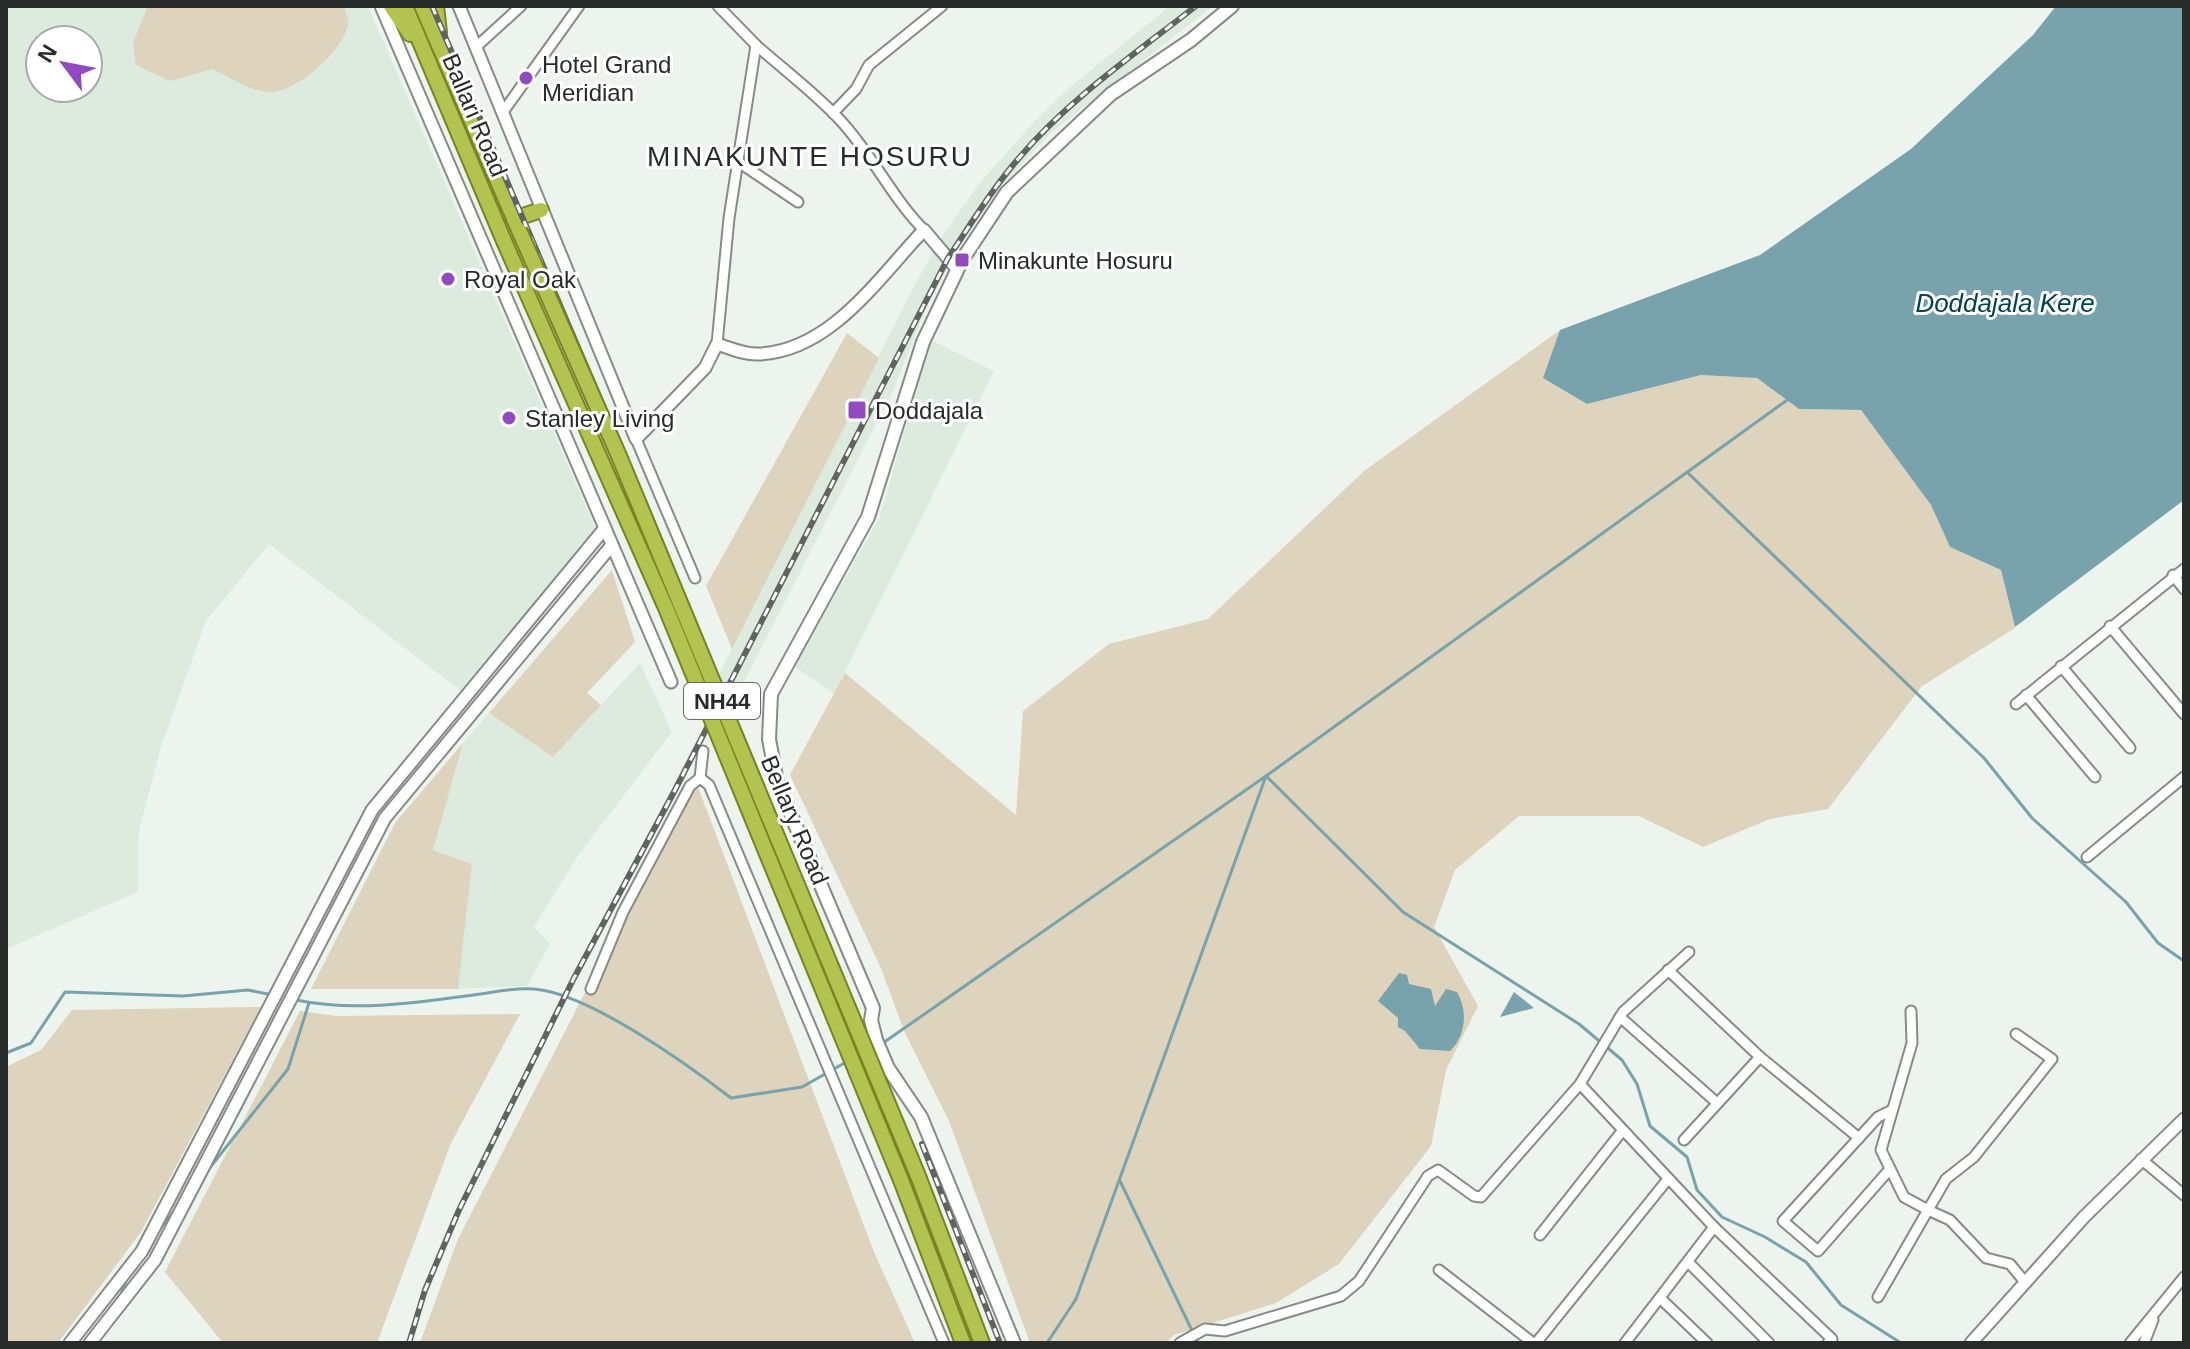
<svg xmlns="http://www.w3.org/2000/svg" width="2190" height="1349" font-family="Arial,sans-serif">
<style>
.built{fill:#ddebdf;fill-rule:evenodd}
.green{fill:#ded3bc}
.water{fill:#78a2ac}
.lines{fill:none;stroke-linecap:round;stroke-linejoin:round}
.stream{stroke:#78a2ac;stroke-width:3}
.minor-casing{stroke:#858c86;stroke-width:13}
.tertiary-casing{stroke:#858c86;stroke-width:15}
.secondary-casing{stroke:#858c86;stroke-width:16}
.trunk-casing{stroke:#768426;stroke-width:18}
.minor{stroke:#fff;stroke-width:9}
.tertiary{stroke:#fff;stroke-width:11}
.secondary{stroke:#fff;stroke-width:12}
.trunk{stroke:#b3c350;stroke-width:14}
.rail-casing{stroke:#5f6460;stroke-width:6}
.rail{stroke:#fff;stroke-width:3;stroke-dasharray:9;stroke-linecap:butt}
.trunk-bridge-casing{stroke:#768426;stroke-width:18;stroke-linecap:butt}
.trunk-bridge{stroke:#b3c350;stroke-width:14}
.poi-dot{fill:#914bbe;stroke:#fff;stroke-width:3}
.labels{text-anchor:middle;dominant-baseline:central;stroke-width:6;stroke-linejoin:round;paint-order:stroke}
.shield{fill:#fff;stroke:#686b69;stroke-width:2}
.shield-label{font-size:22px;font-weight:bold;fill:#282b29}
.poi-label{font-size:24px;fill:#282b29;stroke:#fff;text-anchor:start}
.street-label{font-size:24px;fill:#282b29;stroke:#fff}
.water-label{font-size:26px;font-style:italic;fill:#00434e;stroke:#fff}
.quarter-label{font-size:28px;letter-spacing:2px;fill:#282b29;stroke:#fff}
</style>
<rect width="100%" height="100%" fill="#ecf4ed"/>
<g class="built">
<path d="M6 6H368L596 530 461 691 269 544 206 621 161 747 139 831 138 892 6 949ZM40 40H88V88H40Z"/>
<path d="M1170 6H1213L1051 133 1004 183 963 241 927 306 894 389 731 707 718 676 915 284 945 232 979 184 1032 124 1070 87Z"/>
<path d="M931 340 994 371 834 694 794 666 879 519Z"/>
<path d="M640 663 672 732 577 857 534 927 550 944 527 986 458 989 472 864 433 850 463 743 489 713 553 757Z"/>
</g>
<g class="green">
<path d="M148 6H344C345 11 349 19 348 24 344 50 297 92 271 92 253 93 230 77 213 69L170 81 136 65 133 43Z"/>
<path d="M1560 330 1544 378 1587 404 1701 375 1757 378 1799 409 1861 410 1931 505 1950 547 2001 570 2015 628 1922 686 1828 809 1770 819 1703 847 1639 816H1519L1455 870 1434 927 1478 1006 1446 1070 1431 1146 1339 1264 1276 1303 1174 1335 1165 1343H1030L949 1121 904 1031 881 968 790 775 845 673 1016 815 1023 711 1109 644 1208 619 1364 471Z"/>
<path d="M847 333 879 358 732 649 706 586Z"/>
<path d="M612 570 635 642 587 693 601 705 553 757 489 713Z"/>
<path d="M463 743 433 850 472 864 458 989H311L395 823Z"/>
<path d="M695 779 874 1252 915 1343H420L458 1239Z"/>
<path d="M261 1007 141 1232 58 1343H6V1067L41 1050 72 1010Z"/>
<path d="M300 1011 336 1016 520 1014 451 1143 377 1343H223L165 1272Z"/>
</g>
<g class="water">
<path d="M2056 6H2184V500L2015 627 2001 570 1950 547 1931 505 1861 410 1799 409 1757 378 1701 375 1587 404 1543 378 1560 330 1760 255 1911 149 2033 35Z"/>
<path d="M1399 973 1407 975 1409 984 1431 989 1435 1006 1446 989 1457 992C1468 1011 1466 1035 1450 1051L1420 1049 1405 1031 1398 1027V1018L1378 1001Z"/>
<path d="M1514 992 1534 1008 1500 1017Z"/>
</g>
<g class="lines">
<g class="stream">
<path d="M1687 472 1984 758 2032 818 2126 902 2158 943 2184 961"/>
<path d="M296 1000C354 1012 414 1003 473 995 492 993 514 987 534 989 588 993 687 1064 731 1098L802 1087 848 1061"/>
<path d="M883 1043 1266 776 1790 398"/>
<path d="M6 1053 31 1043 65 992 183 996 248 990 273 995"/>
<path d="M208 1170 288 1069 309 1003"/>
<path d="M1120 1181 1198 1343"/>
<path d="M157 1232 173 1213"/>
<path d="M120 1297 127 1278"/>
<path d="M1047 1343 1076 1299 1266 776 1403 912 1579 1024 1622 1060 1637 1084 1650 1126 1687 1157 1697 1190 1722 1217 1765 1237 1806 1262 1841 1305 1901 1343"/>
</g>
<g class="minor-casing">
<g id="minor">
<path d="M756 45C784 70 815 93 840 120 872 154 892 198 924 230"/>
<path d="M476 47 521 6"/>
<path d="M503 112 579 6"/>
<path d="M833 113 856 89 869 65 942 6"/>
<path d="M737 161 798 202"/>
<path d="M717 344 729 218 756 45 718 6"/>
<path d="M636 439 695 578"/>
<path d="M2173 575 2184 589"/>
<path d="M2110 626 2184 714"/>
<path d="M2061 666 2130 748"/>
<path d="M2026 695 2095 777"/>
<path d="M2016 704 2184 569"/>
<path d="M700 778 703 751"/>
<path d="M2087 857 2184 777"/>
<path d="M1668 970 1760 1057 1859 1138"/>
<path d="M591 989 623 912 690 786 700 778 709 785 944 1343"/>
<path d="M1620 1017 1716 1102"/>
<path d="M2016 1034 2052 1059 1974 1157 1946 1179 1928 1210 1950 1220 1986 1258 2010 1264 2024 1281"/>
<path d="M1580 1084 1714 1227"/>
<path d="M1684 1140 1760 1057"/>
<path d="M2141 1159 2184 1195"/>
<path d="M1890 1169 1818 1251 1783 1221 1878 1117 1892 1110"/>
<path d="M1540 1235 1623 1130"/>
<path d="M1688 1262 1769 1343"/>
<path d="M1439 1270 1533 1343"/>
<path d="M1878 1297 1928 1210 1904 1197 1881 1150 1912 1043 1911 1011"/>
<path d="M1660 1298 1707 1343"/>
<path d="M1180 1343 1205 1329 1225 1331 1341 1296 1359 1281 1428 1176 1438 1170 1474 1196 1481 1197 1580 1084 1623 1012 1689 952"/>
<path d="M1536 1343 1668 1179"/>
<path d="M1625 1343 1714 1227 1832 1339 1828 1343"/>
<path d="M2130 1343 2184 1277"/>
<path d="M2144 1343 2153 1320"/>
</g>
</g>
<g class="tertiary-casing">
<g id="tertiary">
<path d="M381 6 671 682"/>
<path d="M459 6 636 439 705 368 717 344C730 348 745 355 759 354 831 351 879 277 924 230L957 269"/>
<path d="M70 1343 142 1251 372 810 605 528"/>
<path d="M90 1343 155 1260 385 818 612 545"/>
<path d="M1971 1343 2084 1217 2184 1119"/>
</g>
</g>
<g class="secondary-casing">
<path id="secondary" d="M1014 1343 921 1117 888 1068 876 1040 871 1020 873 1008 777 782 769 739 771 694 868 517 923 342 962 260 1007 192 1111 94 1191 40 1232 6"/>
</g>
<g class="trunk-casing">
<g id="trunk">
<path d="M391 6 410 34"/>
<path d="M405 6 504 241"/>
<path d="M422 6 519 230"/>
<path d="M436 6 439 33"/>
<path d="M514 219 541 210"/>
<path d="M918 1176 982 1343"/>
<path d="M901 1180 963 1343"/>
</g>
</g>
<use href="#minor" class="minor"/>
<use href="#tertiary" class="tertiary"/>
<use href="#secondary" class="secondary"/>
<use href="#trunk" class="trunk"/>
<g class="rail-casing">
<g id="rail">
<path d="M432 6 651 518 840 974"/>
<path d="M922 1144 1000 1343"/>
<path d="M409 1343 425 1290 459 1210 574 978 675 790 948 258C971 224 992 189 1019 158 1069 99 1136 53 1196 6"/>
</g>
</g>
<use href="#rail" class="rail"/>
<g class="trunk-bridge-casing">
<g id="trunk-bridge">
<path d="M519 230 619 456 918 1176"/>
<path d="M504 241 666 608 901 1180"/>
</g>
</g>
<use href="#trunk-bridge" class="trunk-bridge"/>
</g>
<g class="poi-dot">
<circle cx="526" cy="78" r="8"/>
<rect x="954" y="252" width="16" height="16" rx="4"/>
<circle cx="448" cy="279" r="8"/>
<rect x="847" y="400" width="20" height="20" rx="4"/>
<circle cx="509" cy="418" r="8"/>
</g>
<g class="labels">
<rect class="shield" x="684" y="683" width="76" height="36" rx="6"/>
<g class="shield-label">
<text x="722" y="701">NH44</text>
</g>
<g class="poi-label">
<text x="542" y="64">Hotel Grand<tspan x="542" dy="28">Meridian</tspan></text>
<text x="978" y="260">Minakunte Hosuru</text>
<text x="464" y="279">Royal Oak</text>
<text x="875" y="410">Doddajala</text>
<text x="525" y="418">Stanley Living</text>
</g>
<g class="street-label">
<text transform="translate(475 115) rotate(67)">Ballari Road</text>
<text transform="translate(795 820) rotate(67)">Bellary Road</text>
</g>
<g class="water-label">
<text x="2005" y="303">Doddajala Kere</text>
</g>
<g class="quarter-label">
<text x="810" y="156">MINAKUNTE HOSURU</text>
</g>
</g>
<rect width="2190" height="1349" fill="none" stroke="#282b29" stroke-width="16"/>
<g transform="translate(64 64) rotate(302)"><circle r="38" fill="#ffffff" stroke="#a9aaa9" stroke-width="2"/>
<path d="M0-6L14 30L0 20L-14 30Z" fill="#914bbe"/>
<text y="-12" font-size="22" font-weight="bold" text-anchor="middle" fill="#282b29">N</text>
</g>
</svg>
